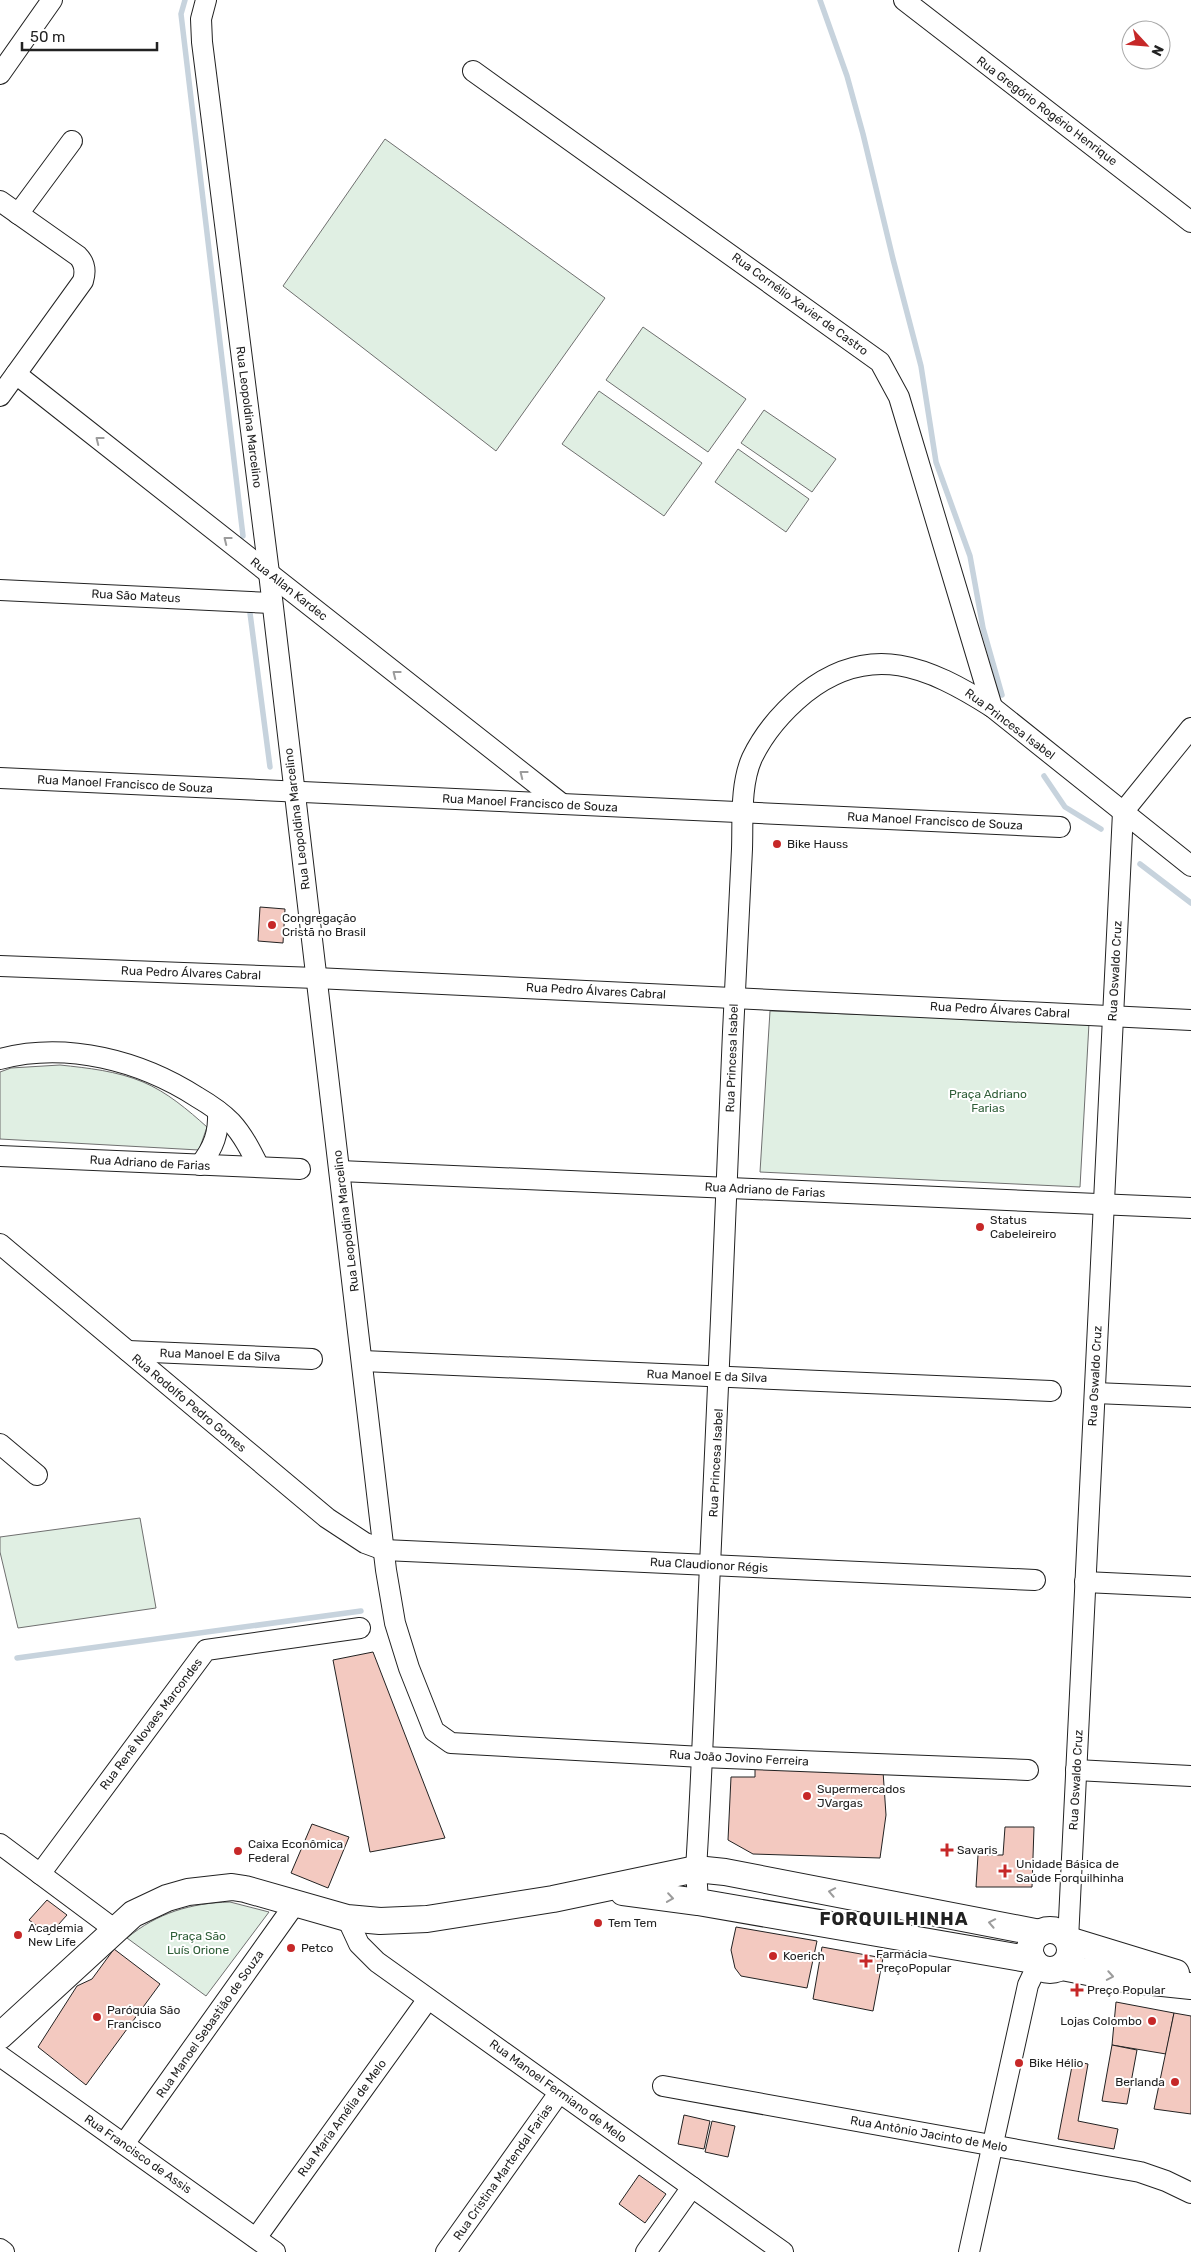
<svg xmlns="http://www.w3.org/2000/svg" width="1191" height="2252" font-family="Rubik,sans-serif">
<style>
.green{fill:#e0efe3;stroke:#6f6f6f}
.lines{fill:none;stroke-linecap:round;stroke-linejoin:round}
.stream{stroke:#c7d3dd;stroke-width:5.5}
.building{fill:#f3c9c0;stroke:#222}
.minor-casing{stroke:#222;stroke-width:22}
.major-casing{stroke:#222;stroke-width:28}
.minor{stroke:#fff;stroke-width:20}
.major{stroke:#fff;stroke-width:26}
.oneway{stroke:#9c9c9c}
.poi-dot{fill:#c62828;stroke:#fff;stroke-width:2}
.labels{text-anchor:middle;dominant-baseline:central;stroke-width:4;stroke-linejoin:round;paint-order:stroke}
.street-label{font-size:12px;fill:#222;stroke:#fff}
.poi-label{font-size:12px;fill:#222;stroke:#fff;text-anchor:start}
.park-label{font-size:12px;fill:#2f5e38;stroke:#fff}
.district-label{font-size:18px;font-weight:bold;letter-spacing:1px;fill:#222;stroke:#fff}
</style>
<rect width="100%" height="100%" fill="#fff"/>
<g class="green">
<path d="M385 139 605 298 496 451 283 286Z"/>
<path d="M643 327 746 399 708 452 606 380Z"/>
<path d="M599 391 702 463 664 516 562 444Z"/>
<path d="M764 410 836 459 812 492 741 443Z"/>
<path d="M738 449 809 499 786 532 715 482Z"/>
<path d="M770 1011 1089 1023 1080 1187 760 1172Z"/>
<path d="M60 1065C88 1068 117 1071 143 1082 167 1092 188 1110 207 1127L199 1150 0 1139V1072L11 1068Z"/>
<path d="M140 1518 156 1608 18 1628 0 1552V1537Z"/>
<path d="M230 1902 269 1912 206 1996 127 1938C157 1913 191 1903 230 1902Z"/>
</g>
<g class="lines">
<g class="stream">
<path d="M185 0 181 14 243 536"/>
<path d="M820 0 847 76 863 134 893 259 921 366 936 462 970 556 983 628 1002 695"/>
<path d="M250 613 270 767"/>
<path d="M1044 776 1065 807 1101 829"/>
<path d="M1140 864 1191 903"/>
<path d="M17 1658 361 1611"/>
</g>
</g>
<g class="building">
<path d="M260 907 285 909 283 943 258 941Z"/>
<path d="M373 1652 445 1838 370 1852 333 1660Z"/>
<path d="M755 1765 883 1771 886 1815 880 1858 753 1854 728 1840 731 1777H755Z"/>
<path d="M312 1824 349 1837 328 1888 291 1873Z"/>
<path d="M1005 1827H1034L1032 1887H976L978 1855H1003Z"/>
<path d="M47 1900 67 1915 49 1935 29 1920Z"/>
<path d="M736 1927 817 1941 807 1988 741 1976 735 1968 731 1950Z"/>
<path d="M822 1947 883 1958 873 2011 813 1999Z"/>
<path d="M114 1949 160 1984 86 2085 38 2047 77 1986 92 1979Z"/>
<path d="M1116 2002 1174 2013 1166 2054 1112 2045Z"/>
<path d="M1174 2013 1191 2016V2114L1154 2109Z"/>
<path d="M1112 2045 1137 2050 1127 2104 1102 2101Z"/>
<path d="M1073 2061 1088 2064 1078 2121 1118 2129 1114 2149 1058 2139Z"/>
<path d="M684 2115 710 2121 704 2149 678 2144Z"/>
<path d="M712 2121 735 2126 728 2157 705 2152Z"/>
<path d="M639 2175 666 2194 645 2223 619 2204Z"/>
</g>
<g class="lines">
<g class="minor-casing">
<g id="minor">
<path d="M206 0 201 19 202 42 269 573 386 1570 395 1623 409 1668 434 1731 451 1743 702 1757 1028 1770"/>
<path d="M904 0 1191 222"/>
<path d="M473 71 880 362 899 397 992 707"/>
<path d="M0 74 52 0"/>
<path d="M0 201 78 256C85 263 86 271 83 281L0 396"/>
<path d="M18 214 72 141"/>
<path d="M16 374 562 804"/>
<path d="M0 590 272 603"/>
<path d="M0 778 1060 827"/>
<path d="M1123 812 1191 728"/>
<path d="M0 966 316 978 1191 1020"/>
<path d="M0 1059C67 1041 141 1061 197 1097 209 1104 221 1112 231 1122 243 1135 251 1151 259 1167"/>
<path d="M0 1156 300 1169"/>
<path d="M200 1165C214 1147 219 1133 218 1111"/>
<path d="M340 1171 1191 1208"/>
<path d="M0 1244 327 1518 365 1543 384 1550 1035 1580"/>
<path d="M128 1351 312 1359"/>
<path d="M363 1361 1051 1391"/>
<path d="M1095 1393 1191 1397"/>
<path d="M0 1444 37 1475"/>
<path d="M1085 1582 1191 1587"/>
<path d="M1076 1770 1191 1776"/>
<path d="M0 1844 114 1929"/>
<path d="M40 1874 206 1650 360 1628"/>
<path d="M698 1902 696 1869C702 1776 705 1682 709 1588 718 1403 725 1217 733 1032 736 971 739 910 742 849 743 821 740 785 752 758 764 733 783 711 805 693 871 641 929 667 992 707L1191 866"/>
<path d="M347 1918 359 1944 377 1962 783 2252"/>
<path d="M1068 1940 1123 812"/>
<path d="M0 2056 275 2252"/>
<path d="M663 2086 1140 2172 1166 2181 1191 2193"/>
<path d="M124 2144 295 1904"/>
<path d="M256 2238 428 1999"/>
<path d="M0 2249 4 2252"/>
<path d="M446 2252 559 2093"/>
<path d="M646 2252 692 2187"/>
<path d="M969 2252 1028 1985 1037 1966"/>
</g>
</g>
<g class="major-casing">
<g id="major">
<path d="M623 1892 698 1902 1033 1960"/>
<circle cx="1050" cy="1950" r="20"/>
<path d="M1068 1940 1176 1973"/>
<path d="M1062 1967 1124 1979 1191 1986"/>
<path d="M0 2036 133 1914 167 1898 188 1892 232 1887 245 1889 347 1918 380 1921 427 1919 553 1899 696 1869 725 1872 1040 1933"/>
</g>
</g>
<use href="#minor" class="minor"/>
<use href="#major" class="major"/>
</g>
<defs><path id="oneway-chevron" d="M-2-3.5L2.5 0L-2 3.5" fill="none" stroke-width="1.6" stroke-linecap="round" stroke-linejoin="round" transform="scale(1.25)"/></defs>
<g class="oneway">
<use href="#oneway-chevron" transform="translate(99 440) rotate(-142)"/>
<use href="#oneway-chevron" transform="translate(227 540) rotate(-142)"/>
<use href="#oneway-chevron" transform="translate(396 674) rotate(-142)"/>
<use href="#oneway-chevron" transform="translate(523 774) rotate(-142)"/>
<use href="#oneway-chevron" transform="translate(832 1892) rotate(-169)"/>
<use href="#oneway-chevron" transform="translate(670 1898) rotate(8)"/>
<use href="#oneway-chevron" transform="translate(992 1923) rotate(-169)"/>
<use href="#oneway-chevron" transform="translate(1110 1976) rotate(10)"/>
</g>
<g class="poi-dot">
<circle cx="777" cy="844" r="5"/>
<circle cx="272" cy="925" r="5"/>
<circle cx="980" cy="1227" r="5"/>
<circle cx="807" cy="1796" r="5"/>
<path d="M944.5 1842.5h5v5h5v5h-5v5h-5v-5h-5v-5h5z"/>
<circle cx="238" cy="1851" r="5"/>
<path d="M1002.5 1863.5h5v5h5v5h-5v5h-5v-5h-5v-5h5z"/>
<circle cx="598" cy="1923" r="5"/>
<circle cx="18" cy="1935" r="5"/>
<circle cx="291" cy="1948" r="5"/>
<circle cx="773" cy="1956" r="5"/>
<path d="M863.5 1953.5h5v5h5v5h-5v5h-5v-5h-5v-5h5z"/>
<path d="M1074.5 1982.5h5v5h5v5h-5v5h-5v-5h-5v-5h5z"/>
<circle cx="97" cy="2017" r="5"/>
<circle cx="1152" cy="2021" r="5"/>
<circle cx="1019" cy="2063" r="5"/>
<circle cx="1175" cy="2082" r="5"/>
</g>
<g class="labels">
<g class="street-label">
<text transform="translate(1047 111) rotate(37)">Rua Gregório Rogério Henrique</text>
<text transform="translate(800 304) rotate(36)">Rua Cornélio Xavier de Castro</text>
<text transform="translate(249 417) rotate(83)">Rua Leopoldina Marcelino</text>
<text transform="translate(289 589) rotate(38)">Rua Allan Kardec</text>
<text transform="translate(136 596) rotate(3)">Rua São Mateus</text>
<text transform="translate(1010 724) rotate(37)">Rua Princesa Isabel</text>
<text transform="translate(125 784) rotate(3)">Rua Manoel Francisco de Souza</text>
<text transform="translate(530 803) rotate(3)">Rua Manoel Francisco de Souza</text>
<text transform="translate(297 819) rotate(-97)">Rua Leopoldina Marcelino</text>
<text transform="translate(935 821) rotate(3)">Rua Manoel Francisco de Souza</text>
<text transform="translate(1115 971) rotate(-87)">Rua Oswaldo Cruz</text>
<text transform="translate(191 973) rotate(2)">Rua Pedro Álvares Cabral</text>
<text transform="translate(596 991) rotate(3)">Rua Pedro Álvares Cabral</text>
<text transform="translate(1000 1010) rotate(3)">Rua Pedro Álvares Cabral</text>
<text transform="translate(732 1058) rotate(-88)">Rua Princesa Isabel</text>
<text transform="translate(150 1163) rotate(3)">Rua Adriano de Farias</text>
<text transform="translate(765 1190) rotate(3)">Rua Adriano de Farias</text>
<text transform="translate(346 1221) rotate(-97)">Rua Leopoldina Marcelino</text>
<text transform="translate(220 1355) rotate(2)">Rua Manoel E da Silva</text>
<text transform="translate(707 1376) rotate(2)">Rua Manoel E da Silva</text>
<text transform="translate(1095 1376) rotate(-87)">Rua Oswaldo Cruz</text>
<text transform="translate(189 1403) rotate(40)">Rua Rodolfo Pedro Gomes</text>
<text transform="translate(716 1463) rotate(-87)">Rua Princesa Isabel</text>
<text transform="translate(709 1565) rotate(3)">Rua Claudionor Régis</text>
<text transform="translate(151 1724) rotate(-53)">Rua Renê Novaes Marcondes</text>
<text transform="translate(739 1758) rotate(3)">Rua João Jovino Ferreira</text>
<text transform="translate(1076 1780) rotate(-87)">Rua Oswaldo Cruz</text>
<text transform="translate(210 2024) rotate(-55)">Rua Manoel Sebastião de Souza</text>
<text transform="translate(558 2091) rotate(36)">Rua Manoel Fermiano de Melo</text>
<text transform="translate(342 2118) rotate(-54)">Rua Maria Amélia de Melo</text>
<text transform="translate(929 2134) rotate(10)">Rua Antônio Jacinto de Melo</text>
<text transform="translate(138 2154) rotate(35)">Rua Francisco de Assis</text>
<text transform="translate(503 2172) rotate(-55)">Rua Cristina Martendal Farias</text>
</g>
<g class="poi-label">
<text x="787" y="844">Bike Hauss</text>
<text x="282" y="918">Congregação<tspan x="282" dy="14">Cristã no Brasil</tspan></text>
<text x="990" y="1220">Status<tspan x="990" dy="14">Cabeleireiro</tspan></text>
<text x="817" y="1789">Supermercados<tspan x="817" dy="14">JVargas</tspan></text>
<text x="248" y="1844">Caixa Econômica<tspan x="248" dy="14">Federal</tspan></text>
<text x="957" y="1850">Savaris</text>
<text x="1016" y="1864">Unidade Básica de<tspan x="1016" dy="14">Saúde Forquilhinha</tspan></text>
<text x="608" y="1923">Tem Tem</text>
<text x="28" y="1928">Academia<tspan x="28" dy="14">New Life</tspan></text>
<text x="301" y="1948">Petco</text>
<text x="876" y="1954">Farmácia<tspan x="876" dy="14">PreçoPopular</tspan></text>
<text x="783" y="1956">Koerich</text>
<text x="1087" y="1990">Preço Popular</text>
<text x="107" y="2010">Paróquia São<tspan x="107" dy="14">Francisco</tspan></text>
<text x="1142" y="2021" text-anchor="end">Lojas Colombo</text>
<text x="1029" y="2063">Bike Hélio</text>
<text x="1165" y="2082" text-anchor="end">Berlanda</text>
</g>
<g class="park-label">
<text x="988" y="1094">Praça Adriano<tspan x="988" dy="14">Farias</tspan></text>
<text x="198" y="1936">Praça São<tspan x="198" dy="14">Luís Orione</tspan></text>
</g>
<g class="district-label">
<text x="894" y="1919">FORQUILHINHA</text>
</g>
</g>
<g transform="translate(1146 45) rotate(116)"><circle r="24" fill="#ffffff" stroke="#a7a7a7"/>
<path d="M0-4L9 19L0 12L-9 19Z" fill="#c62828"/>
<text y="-8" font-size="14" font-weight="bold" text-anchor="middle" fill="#222222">N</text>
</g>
<path d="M22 42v8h135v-8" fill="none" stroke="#222222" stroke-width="2.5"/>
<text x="30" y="42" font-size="15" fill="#222222" stroke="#ffffff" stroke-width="4" paint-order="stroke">50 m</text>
</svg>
